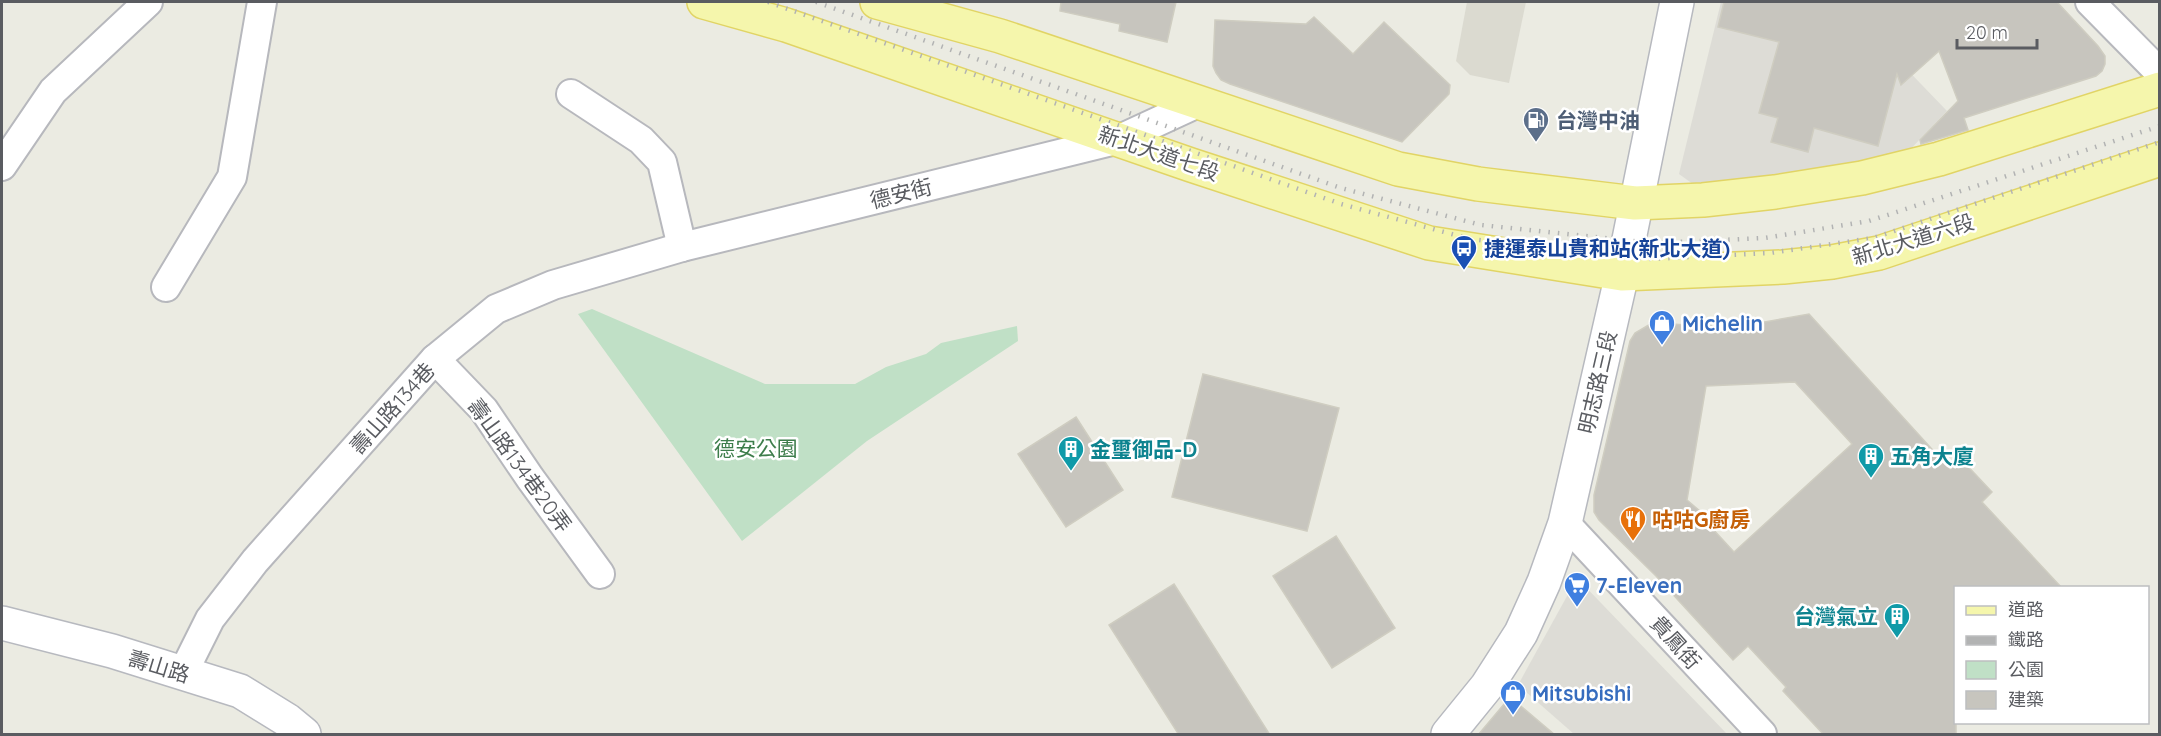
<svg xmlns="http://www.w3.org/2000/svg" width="2161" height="736" font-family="Quicksand,'Noto Sans TC',sans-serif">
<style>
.industrial{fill:#dddcd6}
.education{fill:#dbdad0}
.green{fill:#c0e0c6}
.building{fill:#c7c5be;stroke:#cfcdc1;stroke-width:1.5;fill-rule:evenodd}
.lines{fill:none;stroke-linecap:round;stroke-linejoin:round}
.street-casing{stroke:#b7b8bd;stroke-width:32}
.secondary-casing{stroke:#b7b9bf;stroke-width:36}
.primary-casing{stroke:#e1d465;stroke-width:36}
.street{stroke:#fff;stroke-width:28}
.secondary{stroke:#fff;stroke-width:33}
.primary{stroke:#f5f6ac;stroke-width:33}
.rail{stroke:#b2b3b3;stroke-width:4.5;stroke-dasharray:1.5 8;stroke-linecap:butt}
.labels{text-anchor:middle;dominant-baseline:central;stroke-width:5;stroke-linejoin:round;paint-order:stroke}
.service-label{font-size:21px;font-weight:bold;fill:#4e5e75;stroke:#fff;text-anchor:start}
.street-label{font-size:21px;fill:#5a5c61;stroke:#fff}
.transit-label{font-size:21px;font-weight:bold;fill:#164399;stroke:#fff;text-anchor:start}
.shop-label{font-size:21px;font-weight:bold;fill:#366cbe;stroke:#fff;text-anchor:start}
.park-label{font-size:21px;fill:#3d7d4b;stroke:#fff}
.culture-label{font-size:21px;font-weight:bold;fill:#0d838f;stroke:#fff;text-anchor:start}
.food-label{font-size:21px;font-weight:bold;fill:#c56008;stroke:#fff;text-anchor:start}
</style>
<rect width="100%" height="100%" fill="#ebebe2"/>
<g class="industrial">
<path d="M1721 2H1842L1947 111 1902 158 1704 192 1679 174Z"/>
<path d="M1577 578 1727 734H1574L1518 685Z"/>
</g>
<path class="education" d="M1467 2H1526L1509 83 1470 75 1456 61Z"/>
<path class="green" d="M592 309 765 384H855L886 367 926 354 941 343 1017 326 1018 341 867 441 742 541 578 314Z"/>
<g class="building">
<path d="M1061 2H1176L1167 42 1119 31 1120 24 1060 11Z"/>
<path d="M1724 2H2057L2098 46 2105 56V64L2102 71 2096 76 1964 118 1968 130 1921 144 1920 140 1958 101 1939 51 1901 85 1897 74 1878 146 1814 128 1808 152 1771 142 1778 118 1759 113 1779 42 1718 27Z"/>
<path d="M1314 17 1353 54 1384 22 1450 85 1449 94 1402 142 1230 84 1221 80 1216 73 1213 66 1215 20 1306 24Z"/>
<path d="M1809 314 1950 469 1961 459 1992 492 1982 502 2062 588H1956V735H1824L1783 691 1786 687 1748 646 1733 660 1656 576 1599 520 1594 512V495L1630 341 1635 333 1652 323 1707 326 1739 324 1759 323ZM1795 382 1852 444 1734 552 1699 514 1701 512 1687 500 1706 386Z"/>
<path d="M1203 374 1339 408 1307 531 1172 497Z"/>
<path d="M1076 417 1123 490 1066 527 1018 454Z"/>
<path d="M1336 536 1395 628 1332 668 1273 576Z"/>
<path d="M1174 584 1270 735H1179L1109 625Z"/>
<path d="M1510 697 1555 735H1478Z"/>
</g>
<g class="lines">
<g class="street-casing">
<g id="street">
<path d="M2090 2 2160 73"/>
<path d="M571 94 641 140 662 162 682 247"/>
<path d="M2 166 53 91 148 2"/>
<path d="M166 287 232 177 262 2"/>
<path d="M435 359 484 410 530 478 600 574"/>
<path d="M1565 523 1762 734"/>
<path d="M183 673 210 619 255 561 435 359 496 309 553 285 682 247 1120 139 1200 102"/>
</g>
</g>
<g class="secondary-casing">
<g id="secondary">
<path d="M2 623 112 651 240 691 287 720 304 734"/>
<path d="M1448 734 1487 686 1521 633 1544 582 1565 523 1622 274 1677 2"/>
</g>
</g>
<g class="primary-casing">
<g id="primary">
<path d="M704 2 786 25 1191 165 1429 243 1622 274 1783 267 1832 262 1879 253 2160 159"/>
<path d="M877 2 1000 36 1398 169 1478 184 1635 203 1703 200 1775 192 1862 178 1939 159 2160 89"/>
</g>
</g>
<use href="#street" class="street"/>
<use href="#secondary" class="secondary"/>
<use href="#primary" class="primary"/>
<g class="rail">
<path d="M768 2 1341 204 1470 239 1651 259 1770 253 1873 238 2160 142"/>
<path d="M816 2 1341 188 1481 225 1652 243 1765 238 1869 221 2160 126"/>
</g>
</g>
<defs>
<g id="fuel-pin" transform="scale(1.35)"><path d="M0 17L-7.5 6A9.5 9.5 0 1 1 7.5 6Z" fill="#5c6f8a" stroke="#fff"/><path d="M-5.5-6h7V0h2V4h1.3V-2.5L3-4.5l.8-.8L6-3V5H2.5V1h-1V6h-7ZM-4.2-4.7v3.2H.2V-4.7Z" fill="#fff"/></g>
<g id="bus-pin" transform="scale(1.35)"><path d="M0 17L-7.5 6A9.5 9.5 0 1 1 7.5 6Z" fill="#1a4fb4" stroke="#fff"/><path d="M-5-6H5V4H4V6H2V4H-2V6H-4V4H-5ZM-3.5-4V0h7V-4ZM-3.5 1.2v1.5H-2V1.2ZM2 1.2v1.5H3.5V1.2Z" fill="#fff"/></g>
<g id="shop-pin" transform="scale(1.35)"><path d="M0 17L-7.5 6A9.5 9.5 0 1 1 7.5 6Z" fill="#3f7fe0" stroke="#fff"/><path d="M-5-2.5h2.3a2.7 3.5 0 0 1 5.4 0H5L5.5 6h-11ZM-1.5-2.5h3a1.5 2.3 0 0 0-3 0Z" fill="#fff"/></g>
<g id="building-pin" transform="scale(1.35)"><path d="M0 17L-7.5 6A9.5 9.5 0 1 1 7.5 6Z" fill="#0f9aa8" stroke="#fff"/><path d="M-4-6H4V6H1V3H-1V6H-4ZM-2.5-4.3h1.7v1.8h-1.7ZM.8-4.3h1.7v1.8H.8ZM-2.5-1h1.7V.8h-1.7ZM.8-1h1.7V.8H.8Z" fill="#fff"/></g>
<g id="restaurant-pin" transform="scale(1.35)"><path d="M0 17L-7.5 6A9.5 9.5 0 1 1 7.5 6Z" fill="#e8710a" stroke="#fff"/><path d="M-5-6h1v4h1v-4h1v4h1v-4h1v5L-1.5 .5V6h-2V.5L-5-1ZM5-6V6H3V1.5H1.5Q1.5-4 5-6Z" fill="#fff"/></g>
<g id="supermarket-pin" transform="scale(1.35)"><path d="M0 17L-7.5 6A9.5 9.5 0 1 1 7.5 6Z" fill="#3f7fe0" stroke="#fff"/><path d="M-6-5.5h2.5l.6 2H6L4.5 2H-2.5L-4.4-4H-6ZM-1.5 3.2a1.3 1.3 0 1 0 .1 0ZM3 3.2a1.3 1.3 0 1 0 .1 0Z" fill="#fff"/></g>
</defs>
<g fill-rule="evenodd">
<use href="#fuel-pin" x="1536" y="120"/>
<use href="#bus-pin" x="1464" y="248"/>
<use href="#shop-pin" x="1662" y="323"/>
<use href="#building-pin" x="1071" y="449"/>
<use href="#building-pin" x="1871" y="456"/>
<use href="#restaurant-pin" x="1633" y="519"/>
<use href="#supermarket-pin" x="1577" y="585"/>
<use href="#building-pin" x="1897" y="616"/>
<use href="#shop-pin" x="1513" y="693"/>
</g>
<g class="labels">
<g class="service-label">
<text x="1556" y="120">台灣中油</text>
</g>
<g class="street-label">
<text transform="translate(1159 153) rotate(19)">新北大道七段</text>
<text transform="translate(901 193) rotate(-14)">德安街</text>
<text transform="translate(1913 239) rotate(-17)">新北大道六段</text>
<text transform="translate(1597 382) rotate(-77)">明志路三段</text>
<text transform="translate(392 408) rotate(-48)">壽山路134巷</text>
<text transform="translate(520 465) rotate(54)">壽山路134巷20弄</text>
<text transform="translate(1676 642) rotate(48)">貴鳳街</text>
<text transform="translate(159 666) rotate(17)">壽山路</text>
</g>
<g class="transit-label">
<text x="1484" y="248">捷運泰山貴和站(新北大道)</text>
</g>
<g class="shop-label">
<text x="1682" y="323">Michelin</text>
<text x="1596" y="585">7-Eleven</text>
<text x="1532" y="693">Mitsubishi</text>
</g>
<g class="park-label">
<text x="756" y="448">德安公園</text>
</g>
<g class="culture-label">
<text x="1090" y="449">金璽御品-D</text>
<text x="1890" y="456">五角大廈</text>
<text x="1878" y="616" text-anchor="end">台灣氣立</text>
</g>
<g class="food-label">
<text x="1652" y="519">咕咕G廚房</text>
</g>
</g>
<rect width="2161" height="736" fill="none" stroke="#5a5c61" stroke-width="6"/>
<rect x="1954" y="586" width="195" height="138" fill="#ffffff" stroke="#bdbec0" stroke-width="1.5"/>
<rect x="1966" y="606" width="30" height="9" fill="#f5f6ac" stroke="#bdbec0" stroke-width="1.5"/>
<text x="2008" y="616" font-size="18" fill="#5a5c61">道路</text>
<rect x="1966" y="636" width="30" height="9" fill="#b2b3b3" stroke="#bdbec0" stroke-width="1.5"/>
<text x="2008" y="646" font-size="18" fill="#5a5c61">鐵路</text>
<rect x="1966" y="661" width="30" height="18" fill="#c0e0c6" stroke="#bdbec0" stroke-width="1.5"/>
<text x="2008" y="676" font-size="18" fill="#5a5c61">公園</text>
<rect x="1966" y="691" width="30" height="18" fill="#c7c5be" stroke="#bdbec0" stroke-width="1.5"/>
<text x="2008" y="706" font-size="18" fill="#5a5c61">建築</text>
<path d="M1957 39v9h80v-9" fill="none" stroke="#5a5c61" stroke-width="3"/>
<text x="1966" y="39" font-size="18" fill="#5a5c61" stroke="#ffffff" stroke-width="4.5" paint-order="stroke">20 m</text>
</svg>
